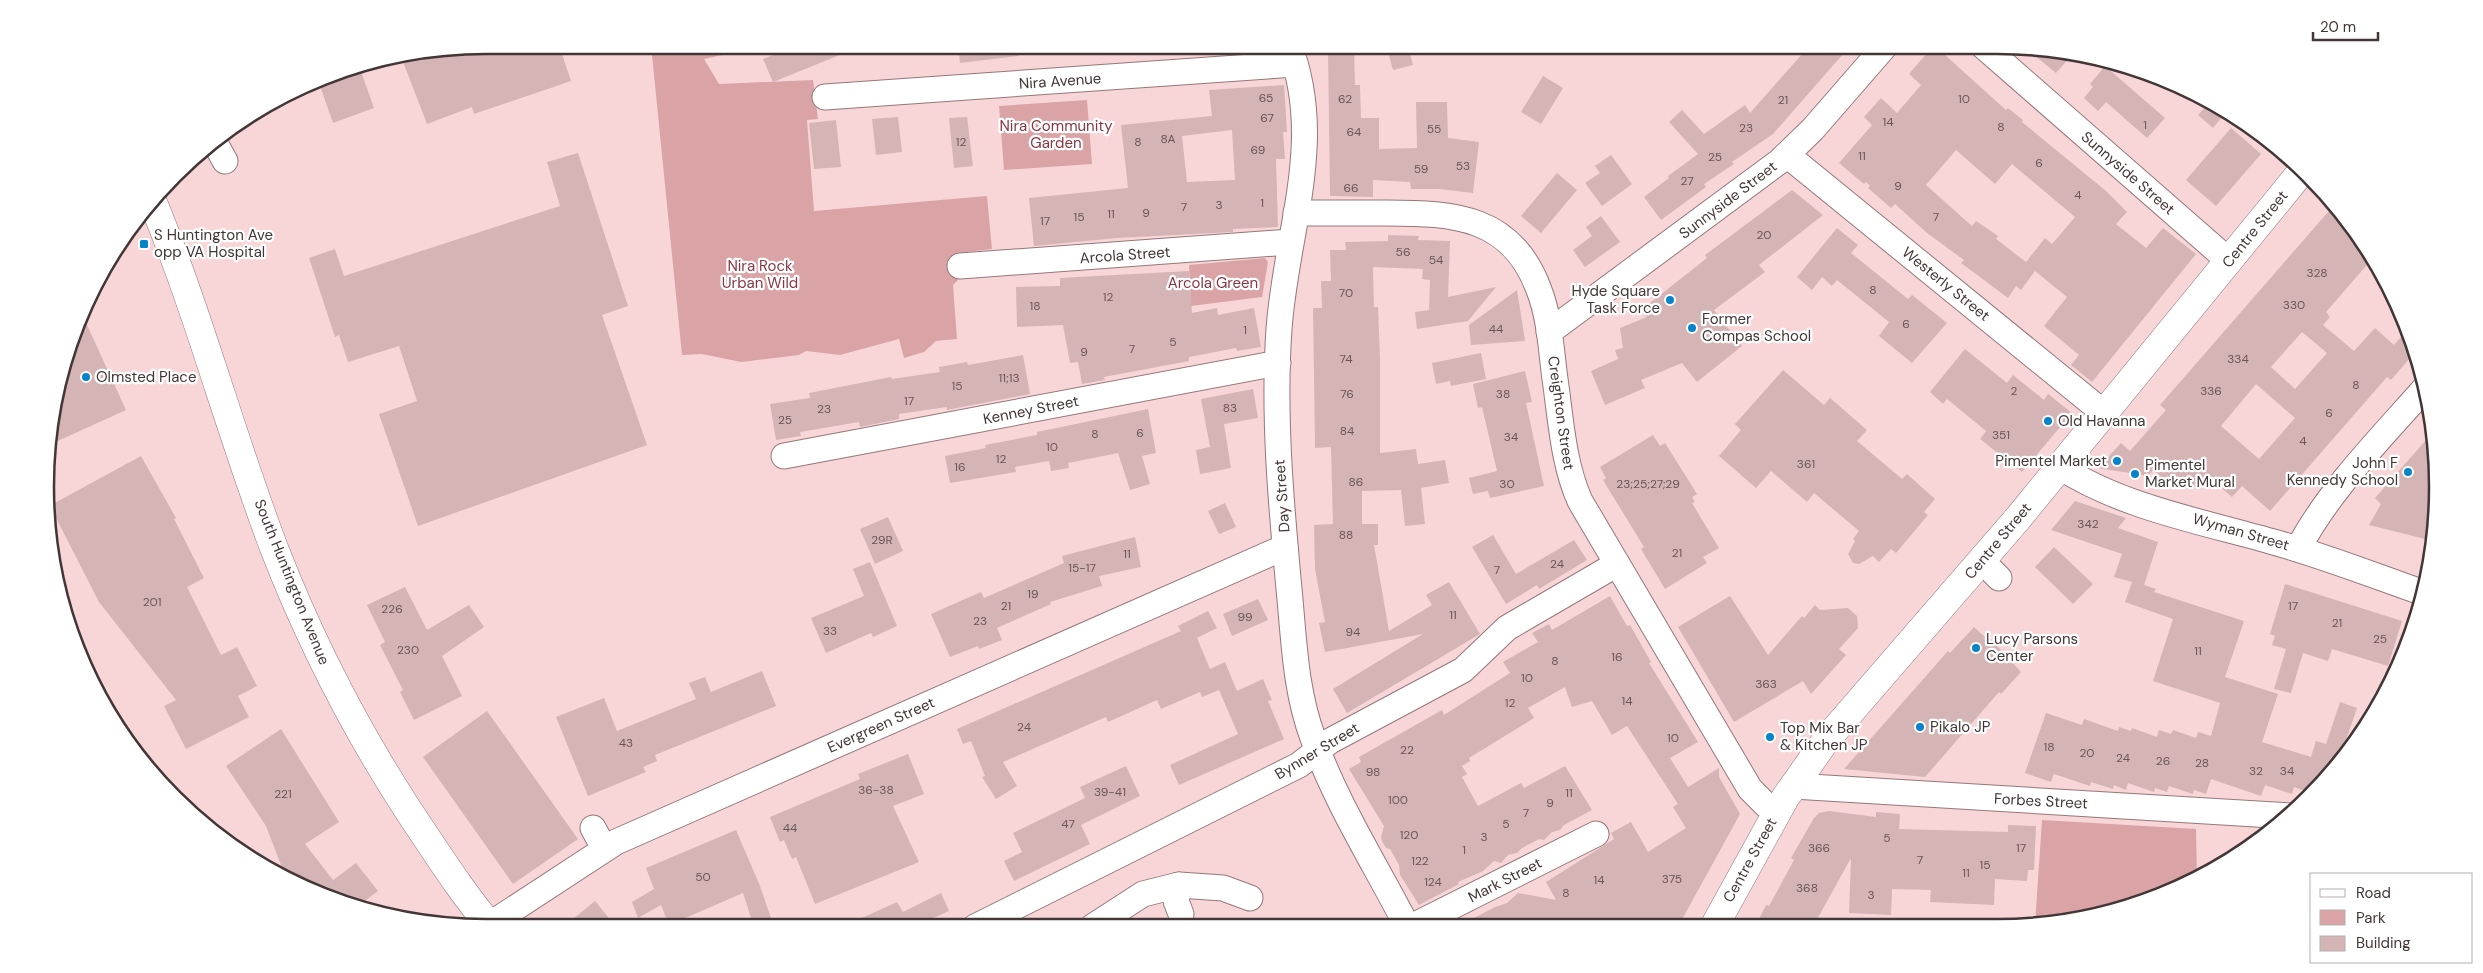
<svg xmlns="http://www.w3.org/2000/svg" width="2483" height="973" font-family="'DM Sans',sans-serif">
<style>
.green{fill:#daa4a7}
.building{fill:#d5b4b6;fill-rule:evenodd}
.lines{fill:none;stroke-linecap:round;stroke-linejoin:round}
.minor-casing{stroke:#957779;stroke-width:27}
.major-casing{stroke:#957779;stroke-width:29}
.minor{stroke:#fff;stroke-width:25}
.major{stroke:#fff;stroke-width:28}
.poi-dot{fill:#0583cb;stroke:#fff;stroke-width:2}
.labels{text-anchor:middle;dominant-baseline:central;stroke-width:4.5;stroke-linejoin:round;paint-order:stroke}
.number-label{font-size:12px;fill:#685656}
.street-label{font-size:15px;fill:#433636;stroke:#fff}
.park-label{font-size:15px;fill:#8a3541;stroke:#fff}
.poi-label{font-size:15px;fill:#433636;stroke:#fff;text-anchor:start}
.rim{fill:none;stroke:#433636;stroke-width:2.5}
</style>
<rect width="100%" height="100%" fill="#f8d6d8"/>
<g class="green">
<path d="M651 45H749L736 52 704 59 719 84 813 80 818 119 807 120 814 211 987 196 992 249 959 253 961 277 953 285 957 339 936 341 924 352 904 358 899 339 840 355 806 351 799 355 741 362 702 354 682 355Z"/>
<path d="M1087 100 1092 164 1004 170 999 106Z"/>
<path d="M1265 258 1268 262 1262 297 1191 306 1189 265Z"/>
<path d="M2042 820 2196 829 2197 879 2055 924H2035Z"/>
</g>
<g class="building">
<path d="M486 45H559L571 81 474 114 472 107 427 124 402 59Z"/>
<path d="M798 45H862V46L773 82 763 59Z"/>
<path d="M958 45H1018L1019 56 960 63Z"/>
<path d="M1386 45H1408L1413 65 1393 70Z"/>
<path d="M1810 45H1851L1773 134 1732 162 1734 164 1704 184 1706 187 1661 220 1644 197 1669 178 1668 176 1698 154 1669 122 1682 110 1704 134 1745 105 1750 113Z"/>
<path d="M1934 45 2006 110 2008 108 2023 120 2022 122 2106 191 2127 212 2116 224 2146 248 2163 228 2196 254 2092 382 2071 365 2079 355 2044 326 2067 297 2035 271 2021 290 2016 286 2008 298 1961 263 1964 260 1927 233 1895 204 1891 208 1868 188 1870 186 1866 182 1864 184 1839 163 1872 125 1864 117 1881 98 1897 113 1921 85 1909 74ZM1956 150 1995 184 2012 164 2075 217 2052 244 2045 238 2026 262 1996 239 1998 236 1976 221 1972 226 1926 185Z"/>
<path d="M1328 49H1354L1355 85H1360L1361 118H1379V149L1417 148 1416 102H1447L1448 138 1479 142 1473 193 1439 189H1411L1410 182 1373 180V197L1330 196Z"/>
<path d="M2027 49 2065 54 2072 55 2056 73Z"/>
<path d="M359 66 374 108 333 123 318 80 344 69Z"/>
<path d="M2105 66 2165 118 2147 138 2106 102 2098 111 2084 98 2093 87 2090 84Z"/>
<path d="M1543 76 1563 88 1541 124 1521 112Z"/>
<path d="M1284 85 1287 132H1283L1285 159H1276L1278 227 1233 229V232L1117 238 1034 246 1029 198 1128 188 1121 125 1212 116 1209 90ZM1232 130 1235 180 1187 182 1182 136Z"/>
<path d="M2210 102 2226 112 2213 128 2198 115Z"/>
<path d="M898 117 902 152 876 155 872 119Z"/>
<path d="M967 117 973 166 954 168 949 118Z"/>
<path d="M836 120 841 167 814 169 809 123Z"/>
<path d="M2231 128 2261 154 2216 206 2186 180Z"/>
<path d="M578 153 628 306 602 315 647 445 418 526 379 414 417 401 399 346 348 362 339 335 335 337 309 258 335 249 344 276 560 206 547 162Z"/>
<path d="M1611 155 1632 184 1602 206 1585 183 1600 173 1595 166Z"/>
<path d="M1557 173 1577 190 1541 233 1521 216Z"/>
<path d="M1792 190 1823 215 1759 265 1765 272 1714 310 1742 346 1697 382 1682 363 1641 380 1645 388 1605 405 1591 371 1618 359 1615 350 1623 348 1620 328 1647 317 1641 310 1707 258 1705 255Z"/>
<path d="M2335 204 2373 258 2326 312 2330 317 2323 325 2354 351 2375 328 2394 345 2408 329 2416 351 2391 380 2387 377 2270 511 2242 486 2232 497 2210 478 2200 490 2189 481 2183 487 2174 479 2169 484 2153 470 2148 476 2098 468 2121 443 2130 451 2166 410 2160 405ZM2302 332 2327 353 2295 389 2271 367ZM2256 384 2295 418 2259 459 2221 426Z"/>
<path d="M1601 216 1620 242 1585 267 1573 250 1592 236 1586 227Z"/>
<path d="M1837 228 1858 245 1851 253 1908 299 1912 295 1947 323 1912 363 1879 336 1889 322 1837 280 1832 286 1822 277 1812 290 1797 277Z"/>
<path d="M1388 235 1419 236 1418 240 1450 241 1448 297 1496 287 1468 321 1417 329 1415 312 1429 310 1430 280 1422 279 1423 269 1373 267 1374 307H1378L1380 358V453L1416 449 1418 464 1445 460 1449 483 1421 488 1425 524 1405 526 1401 490 1362 491V524H1378V545H1374L1389 631 1432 605 1426 595 1449 582 1480 634 1347 713 1333 689 1423 634 1325 652 1319 623 1325 622 1315 569 1314 525 1333 524 1331 447 1315 448 1313 308H1322L1321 281H1331L1330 250H1346L1345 242 1388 241Z"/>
<path d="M1189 271 1192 313 1217 308 1218 315 1254 308 1261 347 1237 351 1236 348 1189 357V361L1104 377 1105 380 1082 384 1078 362 1070 363 1063 325 1017 327 1016 287 1060 286V278Z"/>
<path d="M1517 290 1525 341 1471 345 1469 325Z"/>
<path d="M82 314 126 410 49 445V429L69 344Z"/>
<path d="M1965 349 2007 383 2013 375 2044 400 2048 394 2072 413 2022 472 1980 439 1986 431 1947 399 1943 404 1930 392Z"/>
<path d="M1481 353 1486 379 1451 386 1450 381 1436 384 1432 363Z"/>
<path d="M1023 355 1030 394 947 410V407L899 414V419L860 427 859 422 800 432 801 436 776 440 770 404 810 398 809 393 891 377 892 379 940 372 939 367 967 362 968 365Z"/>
<path d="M1783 370 1824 405 1830 398 1867 430 1857 441 1902 479 1907 474 1935 499 1924 512 1928 515 1896 553 1891 549 1879 562 1873 556 1859 564 1853 563 1848 554 1855 541 1853 539 1859 531 1814 493 1807 502 1771 471 1756 488 1719 456 1741 430 1735 424Z"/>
<path d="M1525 371 1532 402 1526 403 1544 486 1490 498 1488 491 1473 494 1469 478 1497 471 1482 407 1478 408 1473 384Z"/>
<path d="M1253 389 1258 418 1224 424 1231 468 1200 474 1196 450 1210 447 1201 399Z"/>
<path d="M1148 409 1156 453 1142 456 1150 484 1130 490 1118 453 1068 463 1069 468 1051 471 1049 461 1015 467 1016 472 950 483 945 456 986 448 985 445 1037 435V432Z"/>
<path d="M2434 431 2437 516 2433 541 2369 525 2381 504 2375 498Z"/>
<path d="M1653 435 1660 446 1665 443 1697 494 1692 497 1695 502 1692 503 1719 548 1703 557 1707 563 1665 589 1641 549 1644 547 1603 480 1606 478 1600 467Z"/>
<path d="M141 456 176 518 174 519 204 578 187 587 221 655 237 647 257 686 238 696 249 717 186 749 164 706 176 700 99 602 51 508V505Z"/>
<path d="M2075 501 2126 518 2118 528 2158 542 2144 585 2156 589 2154 592 2244 621 2225 677 2278 694 2262 742 2311 757 2316 741 2326 744 2340 702 2357 708 2346 740 2354 743 2310 793 2294 787 2292 794 2265 785 2261 796 2211 779 2206 794 2194 790 2193 794 2169 786 2167 792 2155 788 2154 792 2128 783 2126 790 2114 785 2113 789 2091 782 2090 786 2054 774 2051 782 2025 773 2046 713 2082 725 2084 719 2118 731 2119 727 2131 731 2132 728 2157 737 2159 730 2171 734 2173 730 2196 738 2198 732 2211 736 2220 703 2153 681 2173 619 2125 602 2132 582 2114 577 2122 554 2051 530Z"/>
<path d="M1225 503 1236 527 1219 534 1208 511Z"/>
<path d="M888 517 903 551 875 564 860 529Z"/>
<path d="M1493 535 1516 574 1574 540 1587 560 1539 589 1537 585 1506 604 1472 547Z"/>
<path d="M1135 537 1141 567 1099 576 1102 586 1050 602 1051 604 997 628 1002 640 979 649 978 646 950 657 931 614 981 592 984 598 1064 563 1062 556Z"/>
<path d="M2054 547 2093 584 2073 604 2035 567Z"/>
<path d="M870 562 897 626 873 637 871 633 826 653 811 618 864 596 853 569Z"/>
<path d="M2285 584 2402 621 2388 666 2332 649 2328 661 2303 653 2291 693 2274 689 2286 649 2272 645 2275 636 2270 634Z"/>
<path d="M405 587 427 630 469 605 484 627 442 656 462 696 414 720 400 692 403 690 380 645 385 642 367 605Z"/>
<path d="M1610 596 1627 626 1630 625 1651 662 1649 663 1698 742 1670 758 1688 787 1719 768V777L1740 814 1679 925 1459 926 1495 907 1507 903 1518 893 1556 900 1546 882 1614 839 1611 833 1631 822 1648 852 1686 828 1673 807 1678 804 1627 726 1612 735 1592 701 1572 707 1565 687 1528 708 1534 718 1469 758 1470 761 1462 766 1467 774 1462 777 1478 806 1521 783 1524 788 1565 766 1592 810 1564 825 1560 830 1552 832 1544 840 1539 839 1522 848 1517 853 1508 855 1501 863 1494 861 1483 871 1458 882 1459 884 1419 905 1400 875 1399 865 1390 849 1386 848 1383 843 1381 838 1384 826 1349 769 1361 762 1359 757 1442 710 1444 715 1510 673 1503 662 1538 642 1532 633 1549 624 1552 630Z"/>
<path d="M1730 596 1768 655 1802 616 1804 618 1815 605 1820 610 1848 608 1857 616 1858 628 1839 649 1846 655 1811 694 1803 681 1734 722 1678 627Z"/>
<path d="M1258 599 1268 620 1232 636 1223 614Z"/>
<path d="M1208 611 1217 628 1197 638 1210 669 1225 662 1237 691 1263 679 1272 700 1268 701 1284 739 1179 785 1170 765 1238 734 1219 690 1202 697 1200 692 1161 709 1157 700 1108 722 1106 717 1003 762 1017 786 996 799 982 777 985 776 971 741 963 744 957 729 1181 631 1178 626Z"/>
<path d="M1974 627 1986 638 1988 636 2021 672 2001 694 1999 692 1925 777 1844 769 1948 651 1950 653Z"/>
<path d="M762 671 776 706 655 755 657 761 643 767 646 772 588 796 556 717 604 698 617 731 696 699 689 683 705 677 711 692Z"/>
<path d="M487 711 578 839 513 884 423 757Z"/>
<path d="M281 729 339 822 305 844 333 880 356 863 378 891 357 907 297 885 281 865 266 826 226 766Z"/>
<path d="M908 754 924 794 893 806 919 862 815 904 796 857 792 859 784 840 780 842 770 817 860 779 858 774Z"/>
<path d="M1126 766 1140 796 1081 825 1090 844 1014 881 1004 861 1022 852 1013 833 1085 798 1080 787Z"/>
<path d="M1829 811 1876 817V812L1900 814 1899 829 2008 832V825L2036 826 2034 870H2028L2027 881 1995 879 1994 905 1930 902 1931 890 1892 889 1891 915 1849 913 1851 858 1814 925H1756L1766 905 1769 906 1794 860 1791 858 1814 818 1819 813Z"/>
<path d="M736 830 760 886 773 924 754 927 743 893 669 925 661 905 638 918 632 902 654 889 646 868Z"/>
<path d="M941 893 949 911 913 927H842L897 902 903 912Z"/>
<path d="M595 901 617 928H562Z"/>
</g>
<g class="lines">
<g class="minor-casing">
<g id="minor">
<path d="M1289 45C1326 141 1286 231 1279 329 1273 415 1281 503 1289 589 1294 639 1295 690 1313 738 1336 803 1375 864 1407 926"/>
<path d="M1982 45 2229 261"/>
<path d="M825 97 1295 64"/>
<path d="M214 141 225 161"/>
<path d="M1787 155 2104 413"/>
<path d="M1296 213C1326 213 1357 213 1387 213 1454 213 1512 216 1539 290 1550 318 1551 350 1555 379 1561 420 1563 463 1580 501L1750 789 1766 805 1777 812"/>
<path d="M960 266 1290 242"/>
<path d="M1549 332 1780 161 1813 129 1886 45"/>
<path d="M784 456 1278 363"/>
<path d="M2060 467C2124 508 2205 522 2277 543 2327 557 2375 576 2424 593"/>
<path d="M2298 549C2329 490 2381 438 2425 388"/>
<path d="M1982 561 1999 578"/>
<path d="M1793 786 2290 816"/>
<path d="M593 828 604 848"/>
<path d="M1179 885 1223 888 1250 898"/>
<path d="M489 925 616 842 1285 547"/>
<path d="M1413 926 1596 834"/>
<path d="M975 927 1299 765 1330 741 1463 670 1507 628 1617 564"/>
<path d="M1092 927 1143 894 1179 885 1176 901 1181 914"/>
</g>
</g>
<g class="major-casing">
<g id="major">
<path d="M154 205C200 317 231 435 274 548 314 651 365 748 428 840 448 870 468 900 492 928"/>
<path d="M1715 925 1785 798 1826 740 2019 517 2302 171"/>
</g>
</g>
<use href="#minor" class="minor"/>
<use href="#major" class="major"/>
</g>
<g class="poi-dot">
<rect x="139" y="239" width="10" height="10" rx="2.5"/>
<circle cx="1670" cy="300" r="5"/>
<circle cx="1692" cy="328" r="5"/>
<circle cx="86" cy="377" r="5"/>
<circle cx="2048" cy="421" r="5"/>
<circle cx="2117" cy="461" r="5"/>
<circle cx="2408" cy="472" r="5"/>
<circle cx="2135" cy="474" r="5"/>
<circle cx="1976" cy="648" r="5"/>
<circle cx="1920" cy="727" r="5"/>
<circle cx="1770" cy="737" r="5"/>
</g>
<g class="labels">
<g class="number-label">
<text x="1266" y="98">65</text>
<text x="1345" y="99">62</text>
<text x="1964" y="99">10</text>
<text x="1783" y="100">21</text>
<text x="1267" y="118">67</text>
<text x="1888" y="122">14</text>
<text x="2145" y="125">1</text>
<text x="2001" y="127">8</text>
<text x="1746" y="128">23</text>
<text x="1434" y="129">55</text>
<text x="1354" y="132">64</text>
<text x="1168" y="139">8A</text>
<text x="961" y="142">12</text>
<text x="1138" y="142">8</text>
<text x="1258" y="150">69</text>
<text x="1862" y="156">11</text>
<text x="1715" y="157">25</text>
<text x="2039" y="163">6</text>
<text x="1463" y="166">53</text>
<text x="1421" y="169">59</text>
<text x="1687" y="181">27</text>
<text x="1898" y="186">9</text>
<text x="1351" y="188">66</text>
<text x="2078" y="195">4</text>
<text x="1262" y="203">1</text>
<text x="1219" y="205">3</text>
<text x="1184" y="207">7</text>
<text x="1146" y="213">9</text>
<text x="1111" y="214">11</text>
<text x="1079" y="217">15</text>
<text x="1936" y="217">7</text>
<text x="1045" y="221">17</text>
<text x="1764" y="235">20</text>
<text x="1403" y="252">56</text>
<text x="1436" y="260">54</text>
<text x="2317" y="273">328</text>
<text x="1873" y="290">8</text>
<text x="1346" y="293">70</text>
<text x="1108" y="297">12</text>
<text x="2294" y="305">330</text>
<text x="1035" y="306">18</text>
<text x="1906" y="324">6</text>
<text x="1496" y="329">44</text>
<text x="1245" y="330">1</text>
<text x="1173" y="342">5</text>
<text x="1132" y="349">7</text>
<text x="1084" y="352">9</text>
<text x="1346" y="359">74</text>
<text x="2238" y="359">334</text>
<text x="1009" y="378">11;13</text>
<text x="2356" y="385">8</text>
<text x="957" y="386">15</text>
<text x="2014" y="391">2</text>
<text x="2211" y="391">336</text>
<text x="1347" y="394">76</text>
<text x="1503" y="394">38</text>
<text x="909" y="401">17</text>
<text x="1230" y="408">83</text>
<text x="824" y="409">23</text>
<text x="2329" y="413">6</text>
<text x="785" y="420">25</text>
<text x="1347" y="431">84</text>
<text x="1140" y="433">6</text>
<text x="1095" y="434">8</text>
<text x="2001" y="435">351</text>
<text x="1511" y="437">34</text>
<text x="2303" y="441">4</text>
<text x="1052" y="447">10</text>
<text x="1001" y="459">12</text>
<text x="1806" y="464">361</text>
<text x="960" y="467">16</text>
<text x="1356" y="482">86</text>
<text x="1507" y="484">30</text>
<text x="1648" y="484">23;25;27;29</text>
<text x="2088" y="524">342</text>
<text x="1346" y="535">88</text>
<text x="882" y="540">29R</text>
<text x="1677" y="553">21</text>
<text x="1127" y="554">11</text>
<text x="1557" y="564">24</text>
<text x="1082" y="568">15-17</text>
<text x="1497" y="570">7</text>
<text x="1033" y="594">19</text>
<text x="152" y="602">201</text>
<text x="1006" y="606">21</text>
<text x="2293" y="606">17</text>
<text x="392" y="609">226</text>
<text x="1453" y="615">11</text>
<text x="1245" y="617">99</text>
<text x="980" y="621">23</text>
<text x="2337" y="623">21</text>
<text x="830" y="631">33</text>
<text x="1353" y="632">94</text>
<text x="2380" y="639">25</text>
<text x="408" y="650">230</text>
<text x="2198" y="651">11</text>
<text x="1617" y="657">16</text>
<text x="1555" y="661">8</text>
<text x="1527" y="678">10</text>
<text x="1766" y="684">363</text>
<text x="1627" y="701">14</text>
<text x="1510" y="703">12</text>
<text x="1024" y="727">24</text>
<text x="1673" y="738">10</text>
<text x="626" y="743">43</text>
<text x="2049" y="747">18</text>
<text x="1407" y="750">22</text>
<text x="2087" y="753">20</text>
<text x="2123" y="758">24</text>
<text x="2163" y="761">26</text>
<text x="2202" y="763">28</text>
<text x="2256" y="771">32</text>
<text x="2287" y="771">34</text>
<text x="1373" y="772">98</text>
<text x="876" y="790">36-38</text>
<text x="1110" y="792">39-41</text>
<text x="1569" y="793">11</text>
<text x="283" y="794">221</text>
<text x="1398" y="800">100</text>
<text x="1550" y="803">9</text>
<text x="1526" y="813">7</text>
<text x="1068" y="824">47</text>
<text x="1506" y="824">5</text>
<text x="790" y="828">44</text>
<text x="1409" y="835">120</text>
<text x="1484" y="837">3</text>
<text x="1887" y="838">5</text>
<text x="1819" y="848">366</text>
<text x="2021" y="848">17</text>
<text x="1464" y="850">1</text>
<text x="1920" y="860">7</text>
<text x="1420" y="861">122</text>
<text x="1985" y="865">15</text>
<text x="1966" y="873">11</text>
<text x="703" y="877">50</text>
<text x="1672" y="879">375</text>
<text x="1599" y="880">14</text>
<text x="1433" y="882">124</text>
<text x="1807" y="888">368</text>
<text x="1566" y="893">8</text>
<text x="1871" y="895">3</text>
</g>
<g class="street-label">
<text transform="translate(1060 81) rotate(-4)">Nira Avenue</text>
<text transform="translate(2128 173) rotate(41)">Sunnyside Street</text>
<text transform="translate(1728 200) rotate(-37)">Sunnyside Street</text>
<text transform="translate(2255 229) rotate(-51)">Centre Street</text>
<text transform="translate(1125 255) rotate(-4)">Arcola Street</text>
<text transform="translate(1946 284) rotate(39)">Westerly Street</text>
<text transform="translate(1031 410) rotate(-11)">Kenney Street</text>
<text transform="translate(1561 413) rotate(82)">Creighton Street</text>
<text transform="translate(1282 496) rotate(-94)">Day Street</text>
<text transform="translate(2241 532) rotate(16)">Wyman Street</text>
<text transform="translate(1998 541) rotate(-50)">Centre Street</text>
<text transform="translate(292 582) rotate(68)">South Huntington Avenue</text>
<text transform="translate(881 725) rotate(-24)">Evergreen Street</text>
<text transform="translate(1317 751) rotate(-31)">Bynner Street</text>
<text transform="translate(2041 801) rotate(3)">Forbes Street</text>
<text transform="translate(1750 860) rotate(-61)">Centre Street</text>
<text transform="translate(1505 880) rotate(-27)">Mark Street</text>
</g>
<g class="park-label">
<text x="1056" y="126">Nira Community<tspan x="1056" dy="17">Garden</tspan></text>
<text x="760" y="266">Nira Rock<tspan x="760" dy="17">Urban Wild</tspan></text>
<text x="1213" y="283">Arcola Green</text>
</g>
<g class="poi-label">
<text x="154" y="235">S Huntington Ave<tspan x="154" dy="17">opp VA Hospital</tspan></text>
<text x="1660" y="291" text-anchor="end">Hyde Square<tspan x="1660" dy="17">Task Force</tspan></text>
<text x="1702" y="319">Former<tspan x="1702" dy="17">Compas School</tspan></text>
<text x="96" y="377">Olmsted Place</text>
<text x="2058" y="421">Old Havanna</text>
<text x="2107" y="461" text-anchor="end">Pimentel Market</text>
<text x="2398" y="463" text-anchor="end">John F<tspan x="2398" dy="17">Kennedy School</tspan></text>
<text x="2145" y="465">Pimentel<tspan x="2145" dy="17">Market Mural</tspan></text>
<text x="1986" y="639">Lucy Parsons<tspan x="1986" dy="17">Center</tspan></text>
<text x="1930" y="727">Pikalo JP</text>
<text x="1780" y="728">Top Mix Bar<tspan x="1780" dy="17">&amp; Kitchen JP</tspan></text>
</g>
</g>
<path d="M0 0H2483V973H0ZM486 54H1997A432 432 0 0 1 2429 486V487A432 432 0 0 1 1997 919H486A432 432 0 0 1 54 487V486A432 432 0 0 1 486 54Z" fill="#fff" fill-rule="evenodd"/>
<path class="rim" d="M486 54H1997A432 432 0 0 1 2429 486V487A432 432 0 0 1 1997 919H486A432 432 0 0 1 54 487V486A432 432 0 0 1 486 54Z"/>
<rect x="2310" y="873" width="162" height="90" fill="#ffffff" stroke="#b4afaf"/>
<rect x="2320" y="889" width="25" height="8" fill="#ffffff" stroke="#b4afaf"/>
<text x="2356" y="898" font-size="15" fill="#433636">Road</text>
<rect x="2320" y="910" width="25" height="15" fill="#daa4a7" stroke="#b4afaf"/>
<text x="2356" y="923" font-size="15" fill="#433636">Park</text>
<rect x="2320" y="936" width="25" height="15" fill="#d5b4b6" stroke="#b4afaf"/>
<text x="2356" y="948" font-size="15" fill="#433636">Building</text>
<path d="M2313 32v8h65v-8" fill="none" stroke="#433636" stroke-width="2.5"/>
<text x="2320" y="32" font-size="15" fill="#433636" stroke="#ffffff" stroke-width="4" paint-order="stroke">20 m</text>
</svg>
